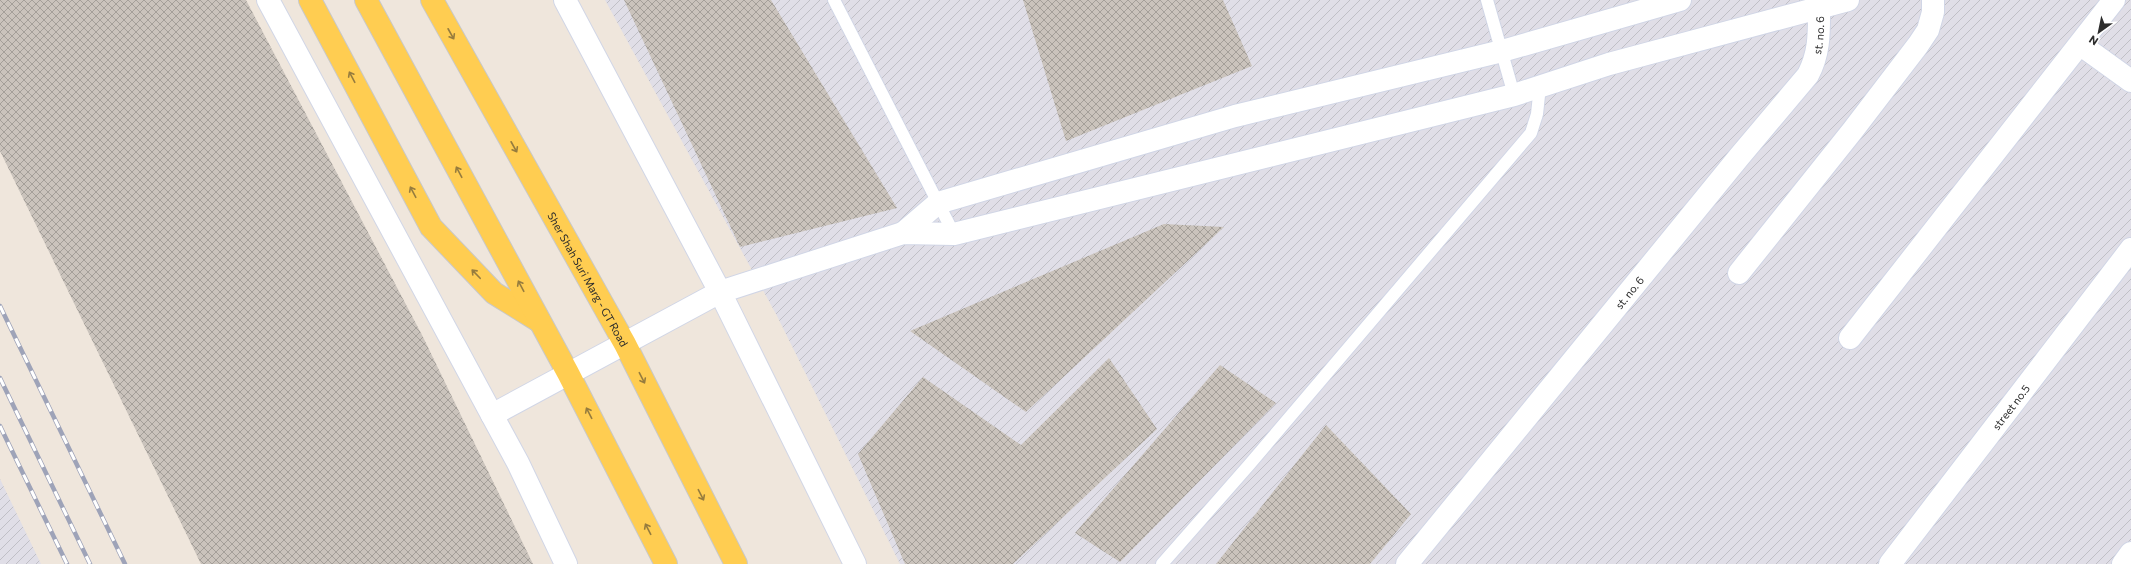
<svg xmlns="http://www.w3.org/2000/svg" width="2131" height="564" font-family="Commissioner,sans-serif">
<style>
.industrial{fill:url(#industrial-furrows)}
.building{fill:url(#building-cross-hatch)}
.lines{fill:none;stroke-linecap:round;stroke-linejoin:round}
.lane-casing{stroke:#d1d6e6;stroke-width:14}
.street-casing{stroke:#d1d6e6;stroke-width:24}
.primary-casing{stroke:#c8c8c8;stroke-width:24}
.lane{stroke:#fff;stroke-width:12}
.street{stroke:#fff;stroke-width:22}
.primary{stroke:#ffcd51;stroke-width:22}
.rail-casing{stroke:#9ea3b8;stroke-width:4.5}
.rail{stroke:#fff;stroke-width:3;stroke-dasharray:9;stroke-linecap:butt}
.oneway{stroke:#967c3e}
.labels{text-anchor:middle;dominant-baseline:central;stroke-width:3.5;stroke-linejoin:round;paint-order:stroke}
.street-label{font-size:11px;fill:#2c2c2c;stroke:#fff}
</style>
<defs>
<pattern id="industrial-furrows" width="10" height="10" patternUnits="userSpaceOnUse"><rect width="10" height="10" fill="#e0dee7"/><path d="M-1 1l2-2M0 10L10 0M9 11l2-2" fill="none" stroke="#c0bfc6"/></pattern>
<pattern id="building-cross-hatch" width="8" height="8" patternUnits="userSpaceOnUse"><rect width="8" height="8" fill="#cac3bc"/><path d="M0 0l8 8M0 8l8-8" fill="none" stroke="#a49f99"/></pattern>
</defs>
<rect width="100%" height="100%" fill="#efe6dc"/>
<g class="industrial">
<path d="M605 0H2131V564H900L777 316Z"/>
<path d="M0 479 41 564H0Z"/>
</g>
<g class="building">
<path d="M0 0H246L423 337 533 564H201L0 151Z"/>
<path d="M624 0H771L897 208 740 247Z"/>
<path d="M1023 0H1223L1252 66 1066 141Z"/>
<path d="M1164 224 1224 227 1026 412 910 331Z"/>
<path d="M1109 358 1157 429 1013 564H905L858 454 923 377 1021 445Z"/>
<path d="M1220 365 1276 403 1120 562 1075 533Z"/>
<path d="M1326 425 1411 514 1370 564H1216Z"/>
</g>
<g class="lines">
<g class="lane-casing">
<g id="lane">
<path d="M834 0 954 234"/>
<path d="M1487 0 1514 95"/>
<path d="M1162 564 1249 465 1531 133 1537 114 1540 86"/>
</g>
</g>
<g class="street-casing">
<g id="street">
<path d="M268 0 492 415"/>
<path d="M565 0 720 292 855 564"/>
<path d="M2081 45 2131 81"/>
<path d="M903 233 938 203 1235 116 1502 51 1680 0"/>
<path d="M1739 273 1853 130 1918 45 1928 30 1933 12V0"/>
<path d="M1850 338 2114 0"/>
<path d="M566 564 518 463 492 415 720 292 903 233 954 234 1514 95 1609 64 1848 0"/>
<path id="s1" d="M1407 564 1739 157 1808 75C1820 52 1819 32 1819 8"/>
<path id="s2" d="M1890 564 2131 249"/>
<path d="M2123 564 2131 553"/>
</g>
</g>
<g class="primary-casing">
<g id="primary">
<path d="M310 0 431 227 494 293 539 321"/>
<path d="M366 0 568 373 666 564"/>
<path id="s3" d="M432 0 625 344 736 564"/>
</g>
</g>
<use href="#lane" class="lane"/>
<use href="#street" class="street"/>
<use href="#primary" class="primary"/>
<g class="rail-casing">
<g id="rail">
<path d="M0 306 125 564"/>
<path d="M0 378 90 564"/>
<path d="M0 426 67 564"/>
</g>
</g>
<use href="#rail" class="rail"/>
</g>
<defs><path id="oneway-shaft" d="M-6 0H5M1.5-3L5.5 0L1.5 3" fill="none" stroke-width="1.6" stroke-linecap="round" stroke-linejoin="round"/></defs>
<g class="oneway">
<use href="#oneway-shaft" transform="translate(451 34) rotate(61)"/>
<use href="#oneway-shaft" transform="translate(352 77) rotate(-118)"/>
<use href="#oneway-shaft" transform="translate(514 147) rotate(61)"/>
<use href="#oneway-shaft" transform="translate(459 172) rotate(-118)"/>
<use href="#oneway-shaft" transform="translate(413 192) rotate(-118)"/>
<use href="#oneway-shaft" transform="translate(476 274) rotate(-134)"/>
<use href="#oneway-shaft" transform="translate(521 286) rotate(-118)"/>
<use href="#oneway-shaft" transform="translate(642 378) rotate(63)"/>
<use href="#oneway-shaft" transform="translate(589 413) rotate(-117)"/>
<use href="#oneway-shaft" transform="translate(701 495) rotate(63)"/>
<use href="#oneway-shaft" transform="translate(648 529) rotate(-117)"/>
</g>
<g class="labels">
<g class="street-label">
<text stroke="none"><textPath href="#s1" startOffset="674">st. no. 6</textPath></text>
<text stroke="none"><textPath href="#s3" startOffset="320">Sher Shah Suri Marg - GT Road</textPath></text>
<text stroke="none"><textPath href="#s1" startOffset="351">st. no. 6</textPath></text>
<text stroke="none"><textPath href="#s2" startOffset="198">street no.5</textPath></text>
</g>
</g>
<g transform="translate(2099 32) rotate(213)" stroke="#ffffff" stroke-width="3" paint-order="stroke">
<path d="M0-3L7 15L0 10L-7 15Z" fill="#2c2c2c"/>
<text y="-6" font-size="11" font-weight="bold" text-anchor="middle" fill="#2c2c2c">N</text>
</g>
</svg>
